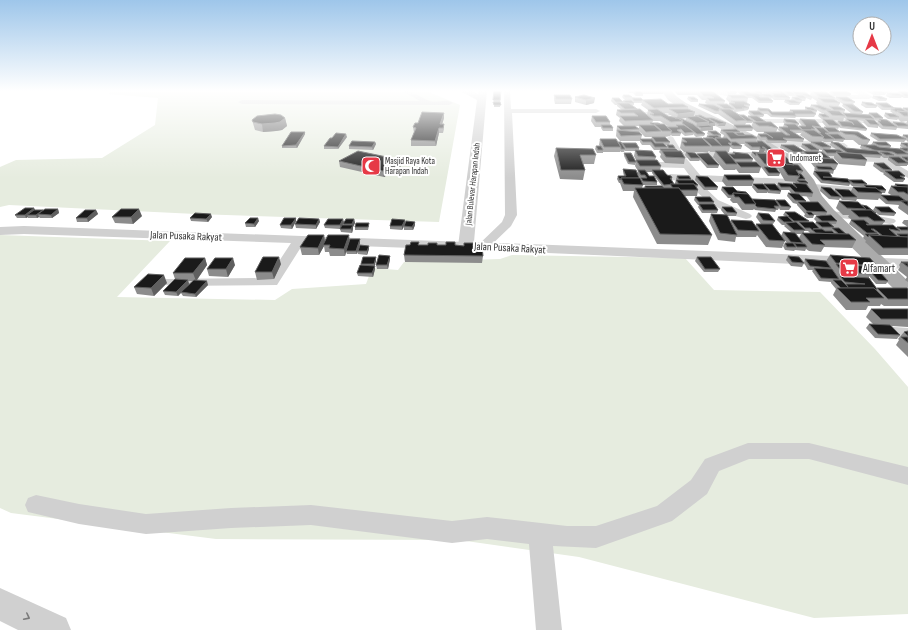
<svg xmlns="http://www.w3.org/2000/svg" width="908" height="630" font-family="'Sofia Sans Condensed',sans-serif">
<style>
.green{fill:#e6ecdf}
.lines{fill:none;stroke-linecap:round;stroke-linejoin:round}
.minor{fill:#d0d0d0;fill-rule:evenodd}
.tertiary{fill:#d0d0d0;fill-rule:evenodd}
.primary{fill:#ababab;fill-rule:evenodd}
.wall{fill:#8c8c8c;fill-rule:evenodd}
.shaded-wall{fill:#5f5f5f}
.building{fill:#1a1a1a;stroke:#5f5f5f}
.oneway{stroke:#7a7a7a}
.labels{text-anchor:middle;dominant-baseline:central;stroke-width:4;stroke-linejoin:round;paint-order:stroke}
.far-poi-label{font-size:9px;fill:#333;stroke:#fff;text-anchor:start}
.far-street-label{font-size:9px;fill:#333;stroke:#fff}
.street-label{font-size:11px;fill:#333;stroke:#fff}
.poi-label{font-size:11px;fill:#333;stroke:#fff;text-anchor:start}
</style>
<rect width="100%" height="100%" fill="#fff"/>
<g class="green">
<path d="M114 90H424L460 105 439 222 196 214 9 205 0 207V167L16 160 102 158 155 125 158 98 108 94Z"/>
<path d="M0 235 170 241 117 297 275 300 292 289 366 284 372 268 398 270 404 262 500 259 512 255 685 258 714 290 820 292 875 349 908 387V614L814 618 579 557 459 540 216 539 11 513 0 508Z"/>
</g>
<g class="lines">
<g class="minor">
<path d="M400 90C413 90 419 97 430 101 438 103 446 98 453 103L449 105 242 104 238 102 242 100 420 101Z"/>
<path d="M504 90H510L511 109H596L600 111 596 113H512L517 215 511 226 486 250H478L476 247 502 222 505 215Z"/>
<path d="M700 90C711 90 729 89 739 96L735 98Z"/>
<path d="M851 90H860L873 97 869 99H829L825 97 829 95H859Z"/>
<path d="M886 90H893L892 92 896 95 890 96 885 92Z"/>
<path d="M689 110 693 112 692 114 644 116 640 114 644 112Z"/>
<path d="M763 119H872L908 122V126L872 123H773L775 126 774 128 753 129V125L764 124 762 121Z"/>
<path d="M670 136 673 137 682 152H761L908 157V163L893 162 908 171V178L879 162 761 158H686L700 175 809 180 813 181V184L853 187 858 190 853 193 810 190 806 189V186L698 181 718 200 750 214 752 216 750 218 746 219C722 213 702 200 687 181L670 180 665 177 670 174 689 175 684 168 647 167 645 165 647 163 650 162H680L666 139Z"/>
<path d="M802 141 844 143 848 146 844 149 802 147 764 148 760 145 764 142Z"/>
<path d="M828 211 866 214 894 219 896 221 894 223 890 224 824 216 822 214 824 212Z"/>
<path d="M24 226 466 242 470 243 472 246 470 249 466 250 303 244 277 285 171 286 166 285 164 282 166 279 268 278 291 243 24 234 0 235V227Z"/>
<path d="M894 327 908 328V338L888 336 886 332 888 328Z"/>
<path d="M748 443H809L908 467V485L809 459H749L719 471 707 494 672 521 596 548 553 546 562 630H536L529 544 487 539 452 543 311 525 231 528 146 534 79 524 28 512 25 505 28 498 36 495 79 504 146 514 231 508 311 505 452 521 487 517 567 526H596L657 506 691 480 705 459Z"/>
</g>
<g class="tertiary">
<path d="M458 90H470L478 94 479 90H487L474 242 908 259V269L460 249 458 246 477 100Z"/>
<path d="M0 588 66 618 71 630H18L0 621Z"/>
</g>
<path class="primary" d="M661 90H671L676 96 686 103 769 142 798 160 814 180 822 196 834 210 908 281V298L901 296 822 218 807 197 802 183 788 166 759 148 678 107 668 100Z"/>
</g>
<g class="wall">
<path d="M494 90H501L500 107H494Z"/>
<path d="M628 90H666V91H664L663 94H643V96H636L633 93H629Z"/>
<path d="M675 90H711L725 101 724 104 729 105V103H731H730L726 99 728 95H741L735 90H759L762 93V94H768L763 93 760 90H789L792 92V91L810 95 811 92 808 90H823L835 98 834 99 840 103 838 107 845 110 844 113H841L843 114V113L852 114 842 106 843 104 835 99 836 97 855 102 853 104 863 112 862 114 868 115 869 113 883 118V120L892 124 893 122 906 124 907 121 901 122 898 119 897 120 888 119 884 116 885 113 895 115 890 111 891 110H882L877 106 876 108H866L861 105 862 102 875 105 876 103 903 109V108H908V129L897 128 896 130 882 129 878 126V128L868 127 863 122 864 121 858 120 867 129 866 131 840 128 839 127 838 129 835 128 839 132 840 131 858 132 870 140 867 145H872H871L873 142 891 146 890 148 900 149V148H903L900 146 901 143H908V165H907V166H896L888 160V158H884L881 156 880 158 865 157 867 160 865 166 839 164 834 158V156H827L830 158 829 159 838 164 835 170H834L833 174 830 173 832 177V178L849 181V180L867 184 866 185 886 190 885 193H882L881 195H891L888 193 891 186 894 187 895 184 908 185V201H906H908V215L898 208 899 205 886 204 879 198 878 200 857 199 856 201 842 200 840 198 839 200 829 199 820 191 821 187 835 191V189L851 191 853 187H863L852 186 850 184 849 186 821 183 813 174 814 171H816L814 169 815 168 811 163H807L800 157 801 155H793L780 148 781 145 804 151 808 152 801 147 802 144H810L811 142H815H810L800 135 802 132 801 133H794L804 139 803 142 787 141 786 143H767L765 140H760L757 137 758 134H763L764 132H766H757L753 129 752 131H738L740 132 739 133 757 138 756 142H757V141L775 151 774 153 803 171 801 174 805 179V181L808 183 807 185 813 193 812 197 802 196 806 201V202L827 212 826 215H814L813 218H807L804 216 805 214 797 205V204L793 203 787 196 788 193H791L789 190H781V191L780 194 768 193 767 192V193H757L752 187 753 184 763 185 764 184 777 186 778 183 793 185V183H795L796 182 785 181 778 169H776L780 173 779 176H768L761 167 759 173H739L736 169 735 170H724L713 157 715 152H710L709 151 708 152H684L680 148 682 138 703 139V138H706L707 136H710L707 134 708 131 721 135V137L720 138H724H723L724 135 720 133 721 130 735 129 733 128 734 125 718 114H715L698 106 699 104H707L705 103 706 100H702L697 95H678L675 92ZM788 96H796L795 97H792L791 100H789L790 98ZM748 98H752L759 103H772L773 101 771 99 772 98 774 100H785L784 102 790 105H799L800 103H799H801L802 101H805L806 98 811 100 812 98 817 101 816 103 818 105H811L810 107H805V110H790L789 112H772L758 108 757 111H749L748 113 751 116H748V117L739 115 733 111V110L735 112 743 111 748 110 749 108 748 107H749L750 105 747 103ZM817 110 822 113H824V114H819L818 116 823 120 822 122 827 128 824 127 823 128H821V127L800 119 799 122 802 126H799V127L798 126 799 124 784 119 783 122 785 124H784L783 127H784H779L778 130 781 132H776L778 128 766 122 758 117H763L764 115 763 114H767L771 117 795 118 796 117H814L816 114 814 113H816ZM844 118 846 119 845 121 846 122 838 121 837 123 834 120 843 121ZM874 120 878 121 877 123ZM753 122 751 127 745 125 746 123H752ZM844 140H853L859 145H861L860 148 864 150 846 148 831 142 830 145 837 150H830L831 147 821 142 822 141 824 142H833V141L843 142ZM739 144H745L744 145 751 150H759V152H764L765 151 768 154 752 152 751 155 759 165 752 162 753 159 733 152 732 154H729V155L726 152H729L730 147 733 149H741L742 146ZM815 148 821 150H822V152H818L819 150Z"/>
<path d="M724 90H734L737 92 736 94H729Z"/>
<path d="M830 90H845L851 94 850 96H833L829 93 830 91H832Z"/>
<path d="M859 90H889L888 93H885H886L885 95H874L866 91Z"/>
<path d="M904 90H908V98H904L902 97 901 98H890L886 96 887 93H897L898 91H906Z"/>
<path d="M554 95 572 99 571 104H555L554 99Z"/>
<path d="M584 95 594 103 586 105 575 102V97Z"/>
<path d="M623 95 632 97 643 100 668 104 688 107V109L695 112 694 116 706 118 725 126H718L715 125V126H712L713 130 701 131 705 134 704 136 696 137 693 134V135L685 136 680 132 681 133 680 136H672L671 135 670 136 665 137 670 142 669 145H665L666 146 667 145 675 148V149L685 158 684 164 665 163 660 157 661 154 659 152 660 150H654L650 145H642L640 142V141H620L616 136 617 126H624L619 121 620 118 616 115 617 110H622L617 106V105H615L611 101 612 98 623 102V103V101L631 100H625L622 97ZM634 103H642L641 105 648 110 647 115 649 117 632 105H634ZM663 113H669L668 114 674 117 668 116ZM686 118 685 121 680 119ZM653 121H660L669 127 652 123ZM635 126H639V129ZM639 131 645 137H652L651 139H641L642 135Z"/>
<path d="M873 96 887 99 886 101H879L872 98Z"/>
<path d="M688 97 698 100V102H691L687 99Z"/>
<path d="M444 113V118L442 124H444V129L443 133H439L436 146H411V140L414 133 413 127 418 123Z"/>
<path d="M592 116 610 122V125L613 128V131H603L601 128V127H595L591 121Z"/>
<path d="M285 118 287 126 282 130 276 131 263 132 255 130 252 120Z"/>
<path d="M305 132V134L297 148H282V146Z"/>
<path d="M871 133 902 137 903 135H908V142L906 140 904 142 878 141 870 136Z"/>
<path d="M347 137 338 149H324V146Z"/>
<path d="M600 139 622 144V143L639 148V150L656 157 655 160 661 166 660 170 667 175 672 178V180L674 184H675V183L676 180H677L676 179 677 176 691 179V180L698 185 697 188 698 190 697 196H685L712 235 708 245 657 244 633 197 634 191H623L620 183H619L617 179 618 176H624L623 172V169L639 178 641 181 642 178H640L637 173 638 171 635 166 636 160 634 156 635 151H625V150L624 152H621L620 151V152H603V153H597L595 149 596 146H600L599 145ZM647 172H652V173L662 186H645L644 188H642L643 185H657V182L649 176Z"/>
<path d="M375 142 376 144 373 150 349 149V146Z"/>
<path d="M556 148 596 155 594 164H583L585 170 583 180 560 179 554 156Z"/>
<path d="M686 152 697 154 719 165 718 168H707L700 160 699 161H690L685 155Z"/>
<path d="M624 153 636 162 635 165 628 164 624 156Z"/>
<path d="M401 160V166L384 177 340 167 339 161Z"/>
<path d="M874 163 892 170V171L905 176 904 178 905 179 903 182H894L883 174 884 173 881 172 873 166Z"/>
<path d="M724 175 754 180 752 186H726L722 181Z"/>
<path d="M696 176 718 187 717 190H704L695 180Z"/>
<path d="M722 187 737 191 752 199 775 201 776 200 791 207 789 210H780L779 208 778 210H776L775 212 755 210 754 209 753 210H742L737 203H733L730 200 731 198H728L721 190Z"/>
<path d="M695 197 714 202 713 204 718 210 717 213H702L698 207 699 205H698L694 200Z"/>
<path d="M839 201 862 205 876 213 875 214 885 221 882 225 896 228 897 227H908L902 223 904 220H908V255H879L865 242 866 241 863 238 864 236 849 224 851 220H852L848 217 849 215H843L836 208Z"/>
<path d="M722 207 737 213 736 216H727L731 223V220L756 226V224L785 241 782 248 766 247 757 235 756 237H736L735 242 718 240 709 221 711 214 725 215 721 210Z"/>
<path d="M875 207 896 213 894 216 879 215 873 210Z"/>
<path d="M34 208 35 210H43V211L58 209 59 213 52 218H40L39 217 37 218H28V217L26 218H17L15 215Z"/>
<path d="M96 210 98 214 88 222H77L76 218Z"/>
<path d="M785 212 809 221 808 222 815 224 816 222H817L814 219 816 216 837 221 836 224H831L834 227 833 228 846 234 856 240 852 248 824 247 821 252 809 251 806 249 805 251 795 250 794 251 785 250 783 246 785 243H787L781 236 783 232H791L784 226 785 225H782L777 220 778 217 785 216 783 215ZM804 231H808L810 233H804ZM796 234H801L799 238Z"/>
<path d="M758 213 775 221 773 224H761L756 217Z"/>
<path d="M142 216 133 224 115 223 112 217Z"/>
<path d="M212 217 208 222 191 221 190 218Z"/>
<path d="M296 218V221L292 229 281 228 280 225Z"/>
<path d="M319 219 320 222 316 229 296 228 295 224Z"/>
<path d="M354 219 355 223 353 227V229L352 233 341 232 340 229 325 228 324 225 344 222 342 225H344L343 224Z"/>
<path d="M405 220V223L415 225 413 230H404V227L402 230 390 229V226Z"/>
<path d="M259 221 255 227H246L245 223Z"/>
<path d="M369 226 368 230H355V227Z"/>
<path d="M324 235 325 241H350L360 243 359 248 369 249 367 255 358 254V251L357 254H347L346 252 345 256H330L329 252H325L324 246 319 255H302L300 247Z"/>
<path d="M419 245 473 246 483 256 482 263 405 262 404 255Z"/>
<path d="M830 255 877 266 875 270 888 281 886 284H876L869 276V278L877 289H908V306H884L881 304 880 306H868L866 310H846L833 295 836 289 831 283V282L819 281 812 271 813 270H808L804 263 805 259 826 261Z"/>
<path d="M390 256V259L388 269H377L376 265Z"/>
<path d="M788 256 804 263 802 267 791 266 786 260Z"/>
<path d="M376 257V261L374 266 375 269 373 277 358 276 357 273 361 265V264Z"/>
<path d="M697 257 720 269 718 272H704L695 261Z"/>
<path d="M205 258 207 265 197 280 208 285 196 297 183 296 181 293 178 296 165 295 163 291 175 279 173 273ZM188 281H193L189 284Z"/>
<path d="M901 262H908V282L905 280 907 277 898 270 900 267 899 265Z"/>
<path d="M281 264 274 279 257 280 255 272Z"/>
<path d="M235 265 228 277 209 276 207 269Z"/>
<path d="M167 283 154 296 137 294 134 287Z"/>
<path d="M871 309H908V327L892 326 900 335 897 339 875 338 866 328 869 324 874 325 866 317Z"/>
<path d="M908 331V357L896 345 899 340 898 339 904 332Z"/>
</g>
<g class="shaded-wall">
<path d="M595 98 594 103 586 105V100Z"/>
<path d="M695 112 693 117H686V118L677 119 678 114Z"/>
<path d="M444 113V118L441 128 440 124Z"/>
<path d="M285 118 287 126 282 130 276 131 263 132 262 124Z"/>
<path d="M709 122 707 127 697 126 696 128 697 123Z"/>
<path d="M715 123V126H708L709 124Z"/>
<path d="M726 123 725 126H718L719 124Z"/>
<path d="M713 127V130L700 131 701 128Z"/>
<path d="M439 128V133L436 146 435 141Z"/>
<path d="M305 132V134L297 148 296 145Z"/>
<path d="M346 134 347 137 338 149V147Z"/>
<path d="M375 142 376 144 373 150 372 147Z"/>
<path d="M760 149H765L764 152H759Z"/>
<path d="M401 160V166L384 177 383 171Z"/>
<path d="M34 208 36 212 27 215 28 217 26 218 25 215Z"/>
<path d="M58 209 59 213 52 218 51 215Z"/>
<path d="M139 209 142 216 133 224 131 217Z"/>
<path d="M43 210 44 213 38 214 39 217 37 218 36 215Z"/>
<path d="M96 210 98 214 88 222 87 218Z"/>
<path d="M211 214 212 217 208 222 206 219Z"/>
<path d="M258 218 259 221 255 227 254 224Z"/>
<path d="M296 218V221L292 229 291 225Z"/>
<path d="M319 219 320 222 316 229V225Z"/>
<path d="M343 219 344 222 341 229 340 225Z"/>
<path d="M354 219 355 223 353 227V229L352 233 351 229 352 226V224Z"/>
<path d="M405 220V223L402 230V226Z"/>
<path d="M415 222V225L413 230 412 227Z"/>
<path d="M324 235 325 242 323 245 324 246 319 255 318 248Z"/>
<path d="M349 235 350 242 346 251V252L345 256 344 249Z"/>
<path d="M360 239V243L357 254 356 251Z"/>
<path d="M369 246V249L367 255V251Z"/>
<path d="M390 256V259L388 269 387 265Z"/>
<path d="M279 257 281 264 274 279 272 272Z"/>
<path d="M376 257V261L374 268V264Z"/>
<path d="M205 258 207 265 196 281 193 273Z"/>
<path d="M233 258 235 265 228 277 226 269Z"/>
<path d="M375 266V269L373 277 372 273Z"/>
<path d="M164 275 167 283 154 296 151 288Z"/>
<path d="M188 280 189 284 178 296 176 292Z"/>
<path d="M207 281 208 285 196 297 195 294Z"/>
</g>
<g class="building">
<path d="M494 90H501L500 100H493Z"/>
<path d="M630 90H641L643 94H636L634 90Z"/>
<path d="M679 90H711L725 101H710L707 98H714L710 96H704L698 90Z"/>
<path d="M728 90H734L737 92H730Z"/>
<path d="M739 90H747L751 93H757L762 96H759L760 97H768L773 101H760L752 96H747Z"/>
<path d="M752 90H759L762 93H757Z"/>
<path d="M763 90H770L772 92 764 91Z"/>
<path d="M772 90H780L790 98 775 97 771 95H774L772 93H781L774 92Z"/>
<path d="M783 90H789L794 94H788Z"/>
<path d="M812 90H823L825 92 814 91Z"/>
<path d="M835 90H845L851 94H834L830 91H837Z"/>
<path d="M870 90H879L886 93H875Z"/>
<path d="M792 91 805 92 812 97 795 94Z"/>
<path d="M811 91 826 92 835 98 820 97Z"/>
<path d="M898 91H906L908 92V96H905Z"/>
<path d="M887 93H898L903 96 892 95Z"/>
<path d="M760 94H770L773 97 764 96Z"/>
<path d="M554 95H570L572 99H556Z"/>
<path d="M584 95 595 98 586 100 575 97Z"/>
<path d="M623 95H629L632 97H625Z"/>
<path d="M728 95H744L748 98H732Z"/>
<path d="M796 95H803L806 98H799Z"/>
<path d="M873 96H880L887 99H880Z"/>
<path d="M688 97H694L698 100H692Z"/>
<path d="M792 97H798L802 100H796Z"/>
<path d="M836 97H847L855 102 844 101Z"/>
<path d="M612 98H619L623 102H616Z"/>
<path d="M632 98H641L643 100H642V101H634Z"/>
<path d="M818 98 834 99 840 103 824 102Z"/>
<path d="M661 99 668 104H683L688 107 654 108 642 100Z"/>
<path d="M631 100 634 103H626L623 101Z"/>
<path d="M785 100H794L800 103H791Z"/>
<path d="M731 101H744L750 105H744L749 108H742L744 109H736L729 103H735Z"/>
<path d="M493 102H500L501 105H494Z"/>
<path d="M862 102 872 103 877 106 867 105Z"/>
<path d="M617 103H629L637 109H625Z"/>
<path d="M876 103H887L894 108 883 107Z"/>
<path d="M699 104 714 105 722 109H719V111H716Z"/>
<path d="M717 104H727L734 109H725Z"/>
<path d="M843 104H852L863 112 854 111Z"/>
<path d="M811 105H819L831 110H823Z"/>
<path d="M829 106 840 107 845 110H834Z"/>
<path d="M805 107 813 108 817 111 808 110Z"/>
<path d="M758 108 769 109 772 112H793L790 110H811L816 114H795L796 116 772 115 768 111H760Z"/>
<path d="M894 108H901L907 112 897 111V112L891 109H895Z"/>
<path d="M903 108H908V111Z"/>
<path d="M640 109 653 120 625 121 620 116H638L634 113H621L617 110Z"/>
<path d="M657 109 668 116 678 118 683 121 671 122 661 116H654L650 114H654L648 110Z"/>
<path d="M669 109H688L695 112 678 114Z"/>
<path d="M719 109H730L747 120 736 121Z"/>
<path d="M826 110 839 111 845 116 832 115Z"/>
<path d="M749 111H759L764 115H754Z"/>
<path d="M897 111 908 112V116H904Z"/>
<path d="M422 112 444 113 440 124H444L443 128H439L435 141 411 140 416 128 413 127 415 123H418Z"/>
<path d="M843 113 870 115 874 119 847 117Z"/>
<path d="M869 113H877L883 118H875Z"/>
<path d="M885 113 894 114 899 117H890Z"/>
<path d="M275 114 281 115 285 118 280 122 275 123 262 124 253 122 252 120 257 116Z"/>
<path d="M819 114H825L829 117H823Z"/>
<path d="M700 115 706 118H712L726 123 719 124 709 119 715 123 709 124 708 123 709 122 697 116H695Z"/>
<path d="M739 115H744L753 121H747Z"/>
<path d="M592 116H606L610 122H596Z"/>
<path d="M697 116 709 122 697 123 686 117Z"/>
<path d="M748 116H757L766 122H757Z"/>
<path d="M678 117 693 124 705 134H697L682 123 683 121 678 118H675Z"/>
<path d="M784 119 795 120 799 124 786 122Z"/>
<path d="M800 119 815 120 821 127 812 126 815 129H811L812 130H803L799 126H806Z"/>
<path d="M823 119 833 120 840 126 829 125Z"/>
<path d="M847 119 857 120 867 129 842 126 838 121 851 122 854 125 852 122H850Z"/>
<path d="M865 119 874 120 879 125 870 124Z"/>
<path d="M879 119 887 120 897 127 883 126 878 121H881Z"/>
<path d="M753 122H771L778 128 768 126H759Z"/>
<path d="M893 122 904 123 908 125V126H898Z"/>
<path d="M650 123H658L660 124H654V125H653Z"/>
<path d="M654 124H664L672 131H662Z"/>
<path d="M784 124H795L802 130H790L804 139 783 138 787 141 768 140 766 137H761L758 134H767L773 138 764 132H782L786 135H790L779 127H788Z"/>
<path d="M601 125H611L613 128H603Z"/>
<path d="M639 125H654L661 131 646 132Z"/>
<path d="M676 125H684L694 132 685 133 681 129 677 130 681 133H671L672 131 667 127H678Z"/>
<path d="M709 125 713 127 701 128 697 126Z"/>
<path d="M734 125H750L753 128H737Z"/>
<path d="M617 126H635L639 129 621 130Z"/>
<path d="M815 127 823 128 829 133H825L834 139H825L823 138 824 137 819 133H821Z"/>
<path d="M824 127 835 128 840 132H829Z"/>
<path d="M736 129 740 132H725L721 130Z"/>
<path d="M617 130 639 132 642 135 621 136Z"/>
<path d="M802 130H814L824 137 812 136Z"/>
<path d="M708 131H716L721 135H714Z"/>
<path d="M840 131 858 132 870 140 862 139 855 135 845 134Z"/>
<path d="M291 132H305L296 145 282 146Z"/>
<path d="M725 132H733L737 135H752L757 138 731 139Z"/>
<path d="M336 133 346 134 338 147 324 146 330 138H332Z"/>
<path d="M736 133H743L745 135H738Z"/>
<path d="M871 133 897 135 906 139H880Z"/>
<path d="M828 134H838L845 139H835Z"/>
<path d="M717 135 721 138H715L714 140 713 138H710L707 136Z"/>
<path d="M903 135H908V138Z"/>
<path d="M652 137H665L670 142H656Z"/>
<path d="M682 138H702L710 146H685L682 142H687Z"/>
<path d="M703 138H713L722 146H712Z"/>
<path d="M715 138H727L732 143H728L731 146H722Z"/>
<path d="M600 139H616L621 147H604Z"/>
<path d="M640 139H652L655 143H663L667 147H655L651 142H643Z"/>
<path d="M352 141 375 142 372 147 349 146Z"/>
<path d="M757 141H762L775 151H769L764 147H762L765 149H760V147H752L745 142H758Z"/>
<path d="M618 142H621L625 149H621V147Z"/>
<path d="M731 142H736L742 146H734L731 145 732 143Z"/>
<path d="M811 142H822L831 147H822Z"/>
<path d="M831 142 839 143 846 148 877 151 882 155 848 153Z"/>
<path d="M873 142H886L891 146 878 145Z"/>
<path d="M622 143H636L639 148H626Z"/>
<path d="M901 143H908V147Z"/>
<path d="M802 144H810L819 150H811Z"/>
<path d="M667 145H673L675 148H669Z"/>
<path d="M781 145H794L804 151H803L802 152H794Z"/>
<path d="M861 145H875L879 147 900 149 908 154H897L893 152 874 150Z"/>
<path d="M596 146H601L603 150H598Z"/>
<path d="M556 148 593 149 596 155H580L585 170H561Z"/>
<path d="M900 148H908V151H905Z"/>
<path d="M660 149H676L678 151H662L663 152Z"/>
<path d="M823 149 840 150 844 153 836 152V153H827Z"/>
<path d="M635 150 652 151 656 157 638 156Z"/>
<path d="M358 151 401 160 383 171 339 161Z"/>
<path d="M662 151H681L685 158 666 157Z"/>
<path d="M715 151H726L737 164H726Z"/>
<path d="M803 151 822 152 830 158H822L833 159 838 164 818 163 813 157H810Z"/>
<path d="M686 152 695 153 700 158H691Z"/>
<path d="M733 152 748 154 753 159H734L729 154H735Z"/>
<path d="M752 152 767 153 768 154 756 153V156Z"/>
<path d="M836 152 861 154 867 160 842 158Z"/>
<path d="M880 152H888L894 155H886Z"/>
<path d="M624 153H631L636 162H629Z"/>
<path d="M708 153 719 165H708L697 154Z"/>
<path d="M756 153 777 154 786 164 798 165 803 171 796 170 800 176 788 175 780 163 765 164Z"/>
<path d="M768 153H782L794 165 786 164 777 154H769Z"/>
<path d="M889 157H899L908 163H898Z"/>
<path d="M902 157H908V161Z"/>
<path d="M636 160H657L661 166H640Z"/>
<path d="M736 162H756L761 167H741Z"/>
<path d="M874 163H884L892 170 883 169Z"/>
<path d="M816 166 831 167 834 170 818 169Z"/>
<path d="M764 167H775L780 173H769Z"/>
<path d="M623 169 636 170 639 178H621L620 180 618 176H626Z"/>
<path d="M638 170H645L649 176H654L657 182 643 181 641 178H647L645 175H641Z"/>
<path d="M652 170H663L667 175 671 176 672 178H670L674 184 664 185Z"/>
<path d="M814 171 829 172 832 177H823L848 179 850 183 822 180Z"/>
<path d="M885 171H899L905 176H900L905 179H896Z"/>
<path d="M798 174H801L805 179H798L800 176Z"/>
<path d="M724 175H750L754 180H728Z"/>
<path d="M677 176H689L691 179H679Z"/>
<path d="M696 176 708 177 718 187H705Z"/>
<path d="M621 178H640L643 185 624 184Z"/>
<path d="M676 180H693L698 185H695L694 184H679Z"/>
<path d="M797 180 806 181 808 183 799 182Z"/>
<path d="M849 180H862L867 184 853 183Z"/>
<path d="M778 183 792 184 797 188 793 183 806 184 813 193 795 192 790 187H781Z"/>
<path d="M670 184H694L698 190H680L679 188H673Z"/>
<path d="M753 184H763L768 190 758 189Z"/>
<path d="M764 184H775L781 191 770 190Z"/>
<path d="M895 184 908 185V187H898Z"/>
<path d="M864 185 882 186 886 190H877L876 188H867Z"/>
<path d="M645 186H662L664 188H646Z"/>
<path d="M891 186 908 187V194H907L904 192H898Z"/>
<path d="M722 187H733L737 191 746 192 749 195 748 194 733 193 732 195H729Z"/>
<path d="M821 187 831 188 841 197 831 196Z"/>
<path d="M853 187 876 188 882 193 858 192Z"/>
<path d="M635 188H679L712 235 660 234Z"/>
<path d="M835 189 849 190 857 197H843Z"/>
<path d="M733 193 748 194 756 204H745L739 197H735Z"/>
<path d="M788 193 799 194 806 201 795 200Z"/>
<path d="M881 195 899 196 906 201H888Z"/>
<path d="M695 197H710L714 202H699Z"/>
<path d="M752 199 775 200 779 206H774L776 209 757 207 755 205 756 204Z"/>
<path d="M776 200H785L791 207 781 206Z"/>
<path d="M839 201 858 202 866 209 847 208Z"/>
<path d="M901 201H908V206Z"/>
<path d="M798 202H818L827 212 807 211Z"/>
<path d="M699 204H714L718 210H703Z"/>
<path d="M862 205 867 206 876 213H874L871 210H865L866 209Z"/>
<path d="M722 207H732L737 213 727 212Z"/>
<path d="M875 207H889L896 213 881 212Z"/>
<path d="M25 208H34L25 215H15Z"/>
<path d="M45 209H58L51 215 38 214Z"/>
<path d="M121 209H139L131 217H112Z"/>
<path d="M34 210H43L36 215H27Z"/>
<path d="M85 210H96L87 218H76Z"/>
<path d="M851 210H871L885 221H874L868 217H859Z"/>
<path d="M785 212H795L809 221H794L788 216H789Z"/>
<path d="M806 212H811L814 215H809Z"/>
<path d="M195 213 211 214 206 219 190 218Z"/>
<path d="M758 213 769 214 775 221 763 220Z"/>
<path d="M711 214 727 215 737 235 720 233Z"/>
<path d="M831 215 837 221H822L816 216Z"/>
<path d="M787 216 793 222H784L778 217Z"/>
<path d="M250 218H258L254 224 245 223Z"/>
<path d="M284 218H296L291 225H280Z"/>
<path d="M299 218 319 219 316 225 295 224Z"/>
<path d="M328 219H343L340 225H324Z"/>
<path d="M346 219H354L352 224H343Z"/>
<path d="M392 219 405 220 402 226H390Z"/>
<path d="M731 220 752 221 759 231 738 230Z"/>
<path d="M851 220H864L869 224H866L867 225H893L900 231 889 229 898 237 883 236 874 229H871L877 233H867Z"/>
<path d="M406 221 415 222 412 227 404 226Z"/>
<path d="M796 222 805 230H794L786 223Z"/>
<path d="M799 222H813L819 228 813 229H822L825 231H832L835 234 816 233 810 228H805Z"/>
<path d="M816 222H828L834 227H822Z"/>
<path d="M356 223H369L368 227H355Z"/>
<path d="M756 224H772L785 241 769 240Z"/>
<path d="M342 225H353L351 229H340Z"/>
<path d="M897 227H908V230H901Z"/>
<path d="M832 228H839L846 234H839Z"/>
<path d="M783 232 795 233 803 243 791 242Z"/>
<path d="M802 233 849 234 856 240H820L825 245 812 244Z"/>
<path d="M865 234H878L880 236 869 235 868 237Z"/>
<path d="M897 234H908V237H901Z"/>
<path d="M308 235H324L318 248 300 247Z"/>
<path d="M328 235H349L344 249 329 248 330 245H323Z"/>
<path d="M869 235 908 237V248H883Z"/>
<path d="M350 239H360L356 251H346Z"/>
<path d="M411 242H419L418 245H428V243H437V245H446V242H455V245L464 246V243H473V246H482L483 256 404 255 406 245H410Z"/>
<path d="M785 243H793L796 247H787Z"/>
<path d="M794 243 805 244 807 247H797Z"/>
<path d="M360 245 369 246 367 251H358Z"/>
<path d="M379 255 390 256 387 265H376Z"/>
<path d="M830 255 870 258 877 266 836 263Z"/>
<path d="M788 256 799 257 804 263 792 262Z"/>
<path d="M263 257H279L272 272H255Z"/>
<path d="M363 257H376L374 264H361Z"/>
<path d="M697 257H711L720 269H705Z"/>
<path d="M185 258H205L193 273H173Z"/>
<path d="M215 258H233L226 269H207Z"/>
<path d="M805 259 826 261 831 268 810 266Z"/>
<path d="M901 262H908V263H903Z"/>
<path d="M903 263H908V267Z"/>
<path d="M836 264 864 266 871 274 842 272Z"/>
<path d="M360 265 375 266 372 273H357Z"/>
<path d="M814 268 832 269 839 279 821 278Z"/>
<path d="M869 270 879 271 888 281 878 280Z"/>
<path d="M148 274 164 275 151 288 134 287Z"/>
<path d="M840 276 869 278 877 289 876 290 874 288H841L833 280H841L848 287 846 284H865L845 282Z"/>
<path d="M175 279 188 280 176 292 163 291Z"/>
<path d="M194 280 207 281 195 294 181 292Z"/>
<path d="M837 288H874L884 298H866L870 302H851Z"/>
<path d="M877 288H907L908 289V299H888Z"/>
<path d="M871 309H908V319H881Z"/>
<path d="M869 324 890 325 900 335 878 334Z"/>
<path d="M908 331V336L904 332Z"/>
<path d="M901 337H908V343Z"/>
</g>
<defs><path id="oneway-chevron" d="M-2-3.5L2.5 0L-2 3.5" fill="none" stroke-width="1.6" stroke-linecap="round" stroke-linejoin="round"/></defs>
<use class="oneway" href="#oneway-chevron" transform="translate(27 617) rotate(27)"/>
<linearGradient id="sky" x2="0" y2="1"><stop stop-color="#9ec6ea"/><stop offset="0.51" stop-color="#fff"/><stop offset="1" stop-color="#fff" stop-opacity="0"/></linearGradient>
<rect width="908" height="178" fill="url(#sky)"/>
<defs>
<g id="supermarket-square" transform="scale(1)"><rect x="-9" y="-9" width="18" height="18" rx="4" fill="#e63946" stroke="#fff"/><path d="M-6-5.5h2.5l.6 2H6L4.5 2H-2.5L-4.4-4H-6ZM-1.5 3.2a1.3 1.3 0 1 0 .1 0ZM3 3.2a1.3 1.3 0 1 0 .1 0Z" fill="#fff"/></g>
<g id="mosque-square" transform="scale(1)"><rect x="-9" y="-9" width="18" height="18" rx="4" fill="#e63946" stroke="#fff"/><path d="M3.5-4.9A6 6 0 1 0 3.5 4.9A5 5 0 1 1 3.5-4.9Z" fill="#fff"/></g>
</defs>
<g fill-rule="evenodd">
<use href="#supermarket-square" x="776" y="158"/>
<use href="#mosque-square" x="371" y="166"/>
<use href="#supermarket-square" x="849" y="268"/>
</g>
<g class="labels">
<g class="far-poi-label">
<text x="790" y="158">Indomaret</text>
<text x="385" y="161">Masjid Raya Kota<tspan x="385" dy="10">Harapan Indah</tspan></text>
</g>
<g class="far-street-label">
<text transform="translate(473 184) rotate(-84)">Jalan Bulevar Harapan Indah</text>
</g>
<g class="street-label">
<text transform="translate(186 236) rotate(2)">Jalan Pusaka Rakyat</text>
<text transform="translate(510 248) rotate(3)">Jalan Pusaka Rakyat</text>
</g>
<g class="poi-label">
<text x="863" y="268">Alfamart</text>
</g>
</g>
<g transform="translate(872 36)"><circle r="19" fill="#ffffff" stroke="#adadad"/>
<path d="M0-3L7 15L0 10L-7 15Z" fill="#e63946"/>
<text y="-6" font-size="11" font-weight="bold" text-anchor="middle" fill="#333333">U</text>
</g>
</svg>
